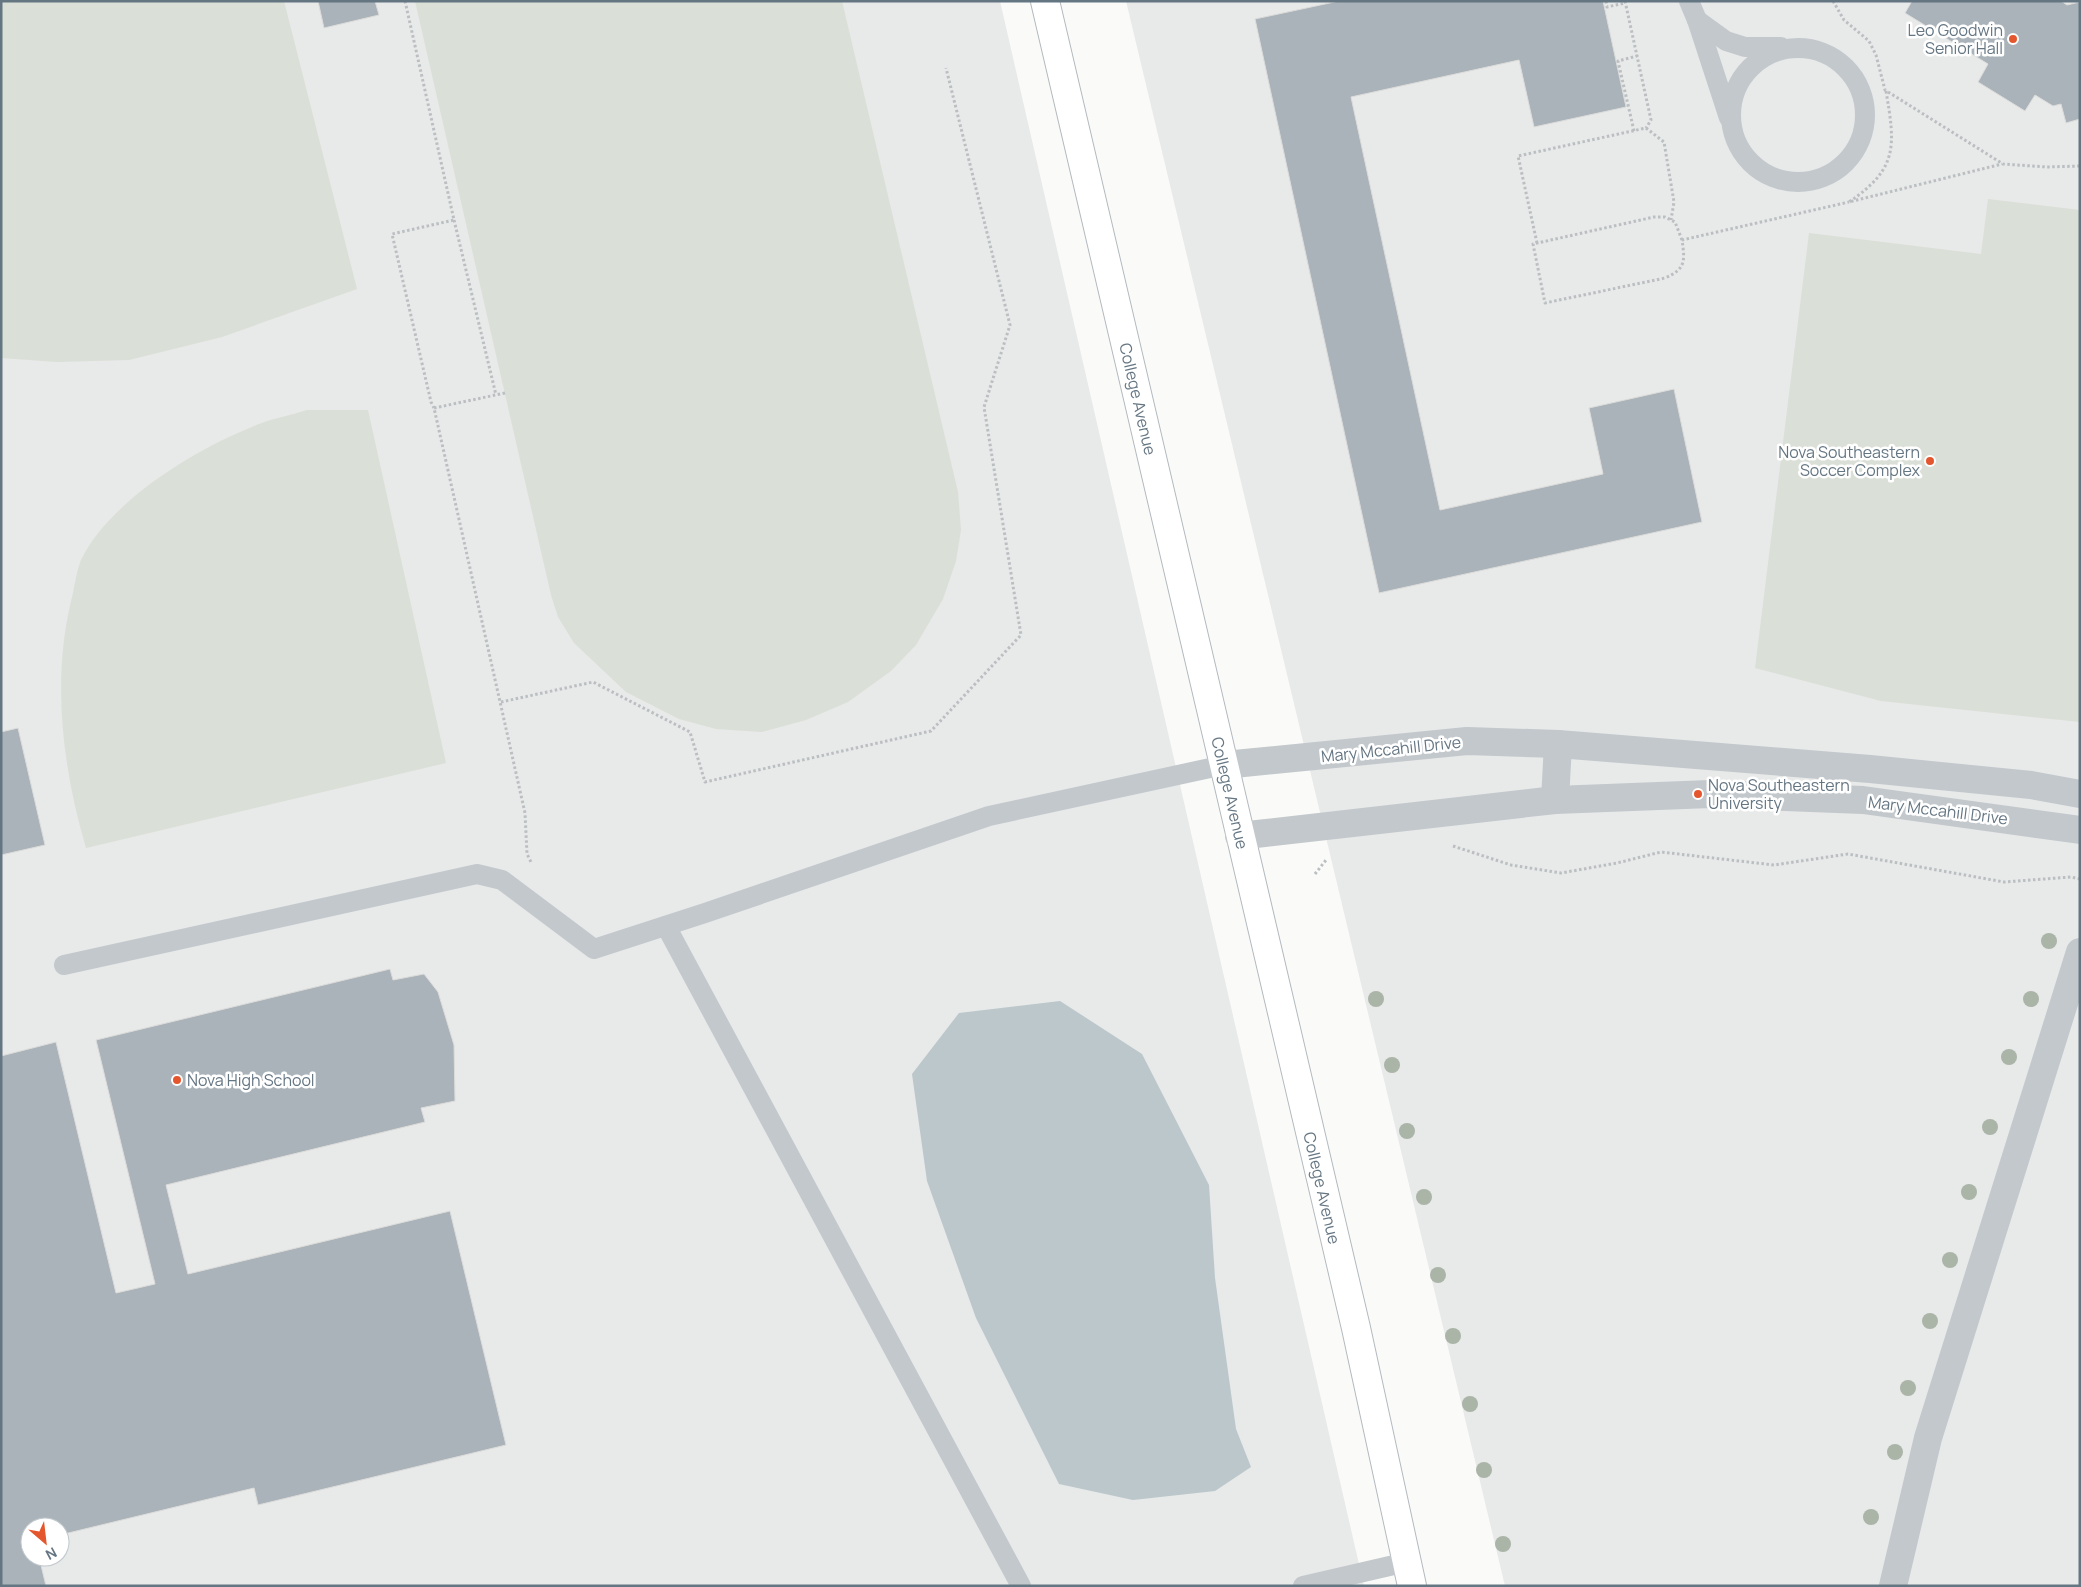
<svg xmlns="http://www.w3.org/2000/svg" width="2081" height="1587" font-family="Manrope,sans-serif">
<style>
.built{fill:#e8e9e9;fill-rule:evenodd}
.green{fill:#dadfd7}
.water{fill:#bbc7cb}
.building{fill:#aab3b9;stroke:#dcdcda}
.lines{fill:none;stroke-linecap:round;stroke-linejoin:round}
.secondary-casing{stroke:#b3babf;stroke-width:30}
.path{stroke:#bbbfc2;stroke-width:3;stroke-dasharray:2.5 2.5;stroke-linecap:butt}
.lane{stroke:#c3c8cc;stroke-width:20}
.street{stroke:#c3c8cc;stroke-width:28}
.secondary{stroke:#fff;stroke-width:28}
.tree{fill:#aab4a7}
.poi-dot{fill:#e4572e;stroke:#fff;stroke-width:2}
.labels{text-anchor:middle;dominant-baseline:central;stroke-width:5;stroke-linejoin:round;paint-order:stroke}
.poi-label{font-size:16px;fill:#657683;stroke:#fff;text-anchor:end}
.street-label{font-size:16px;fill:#657683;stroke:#fff}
</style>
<rect width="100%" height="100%" fill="#fafaf8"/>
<g class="built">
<path d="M1 1H1000L1364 1586H1ZM30 1527H60V1557H30Z"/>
<path d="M1126 1H2080V1586H1505Z"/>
</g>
<g class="green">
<path d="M1 1H284L357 289 222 337 129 360 57 362 1 358Z"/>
<path d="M415 1H842L958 492 961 530 956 561 943 599 916 645 891 671 848 702 806 720 762 732 716 729 679 719 626 692 574 643 558 617 551 595Z"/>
<path d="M1988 199 2080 210V722L1881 701 1755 668 1809 233 1981 254Z"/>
<path d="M307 410H368L446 763 86 848C62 766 51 677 73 593 75 582 77 570 81 560 109 502 194 450 252 427 269 419 289 416 307 410Z"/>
</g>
<path class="water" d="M1060 1001 1142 1054 1209 1185 1215 1278 1236 1429 1251 1467 1215 1491 1133 1500 1059 1484 976 1318 927 1181 912 1074 959 1013Z"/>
<g class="building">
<path d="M318 1H375L379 15 324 28Z"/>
<path d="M1339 1H1603L1626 107 1534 127 1519 60 1351 97 1440 510 1603 474 1589 408 1674 389 1702 522 1379 593 1255 19Z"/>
<path d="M1912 1H2061L2067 5 2080 2V119L2066 123 2061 104 2053 106 2035 95 2025 111 1978 82 1988 64 1905 13Z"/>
<path d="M18 728 45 845 1 855V732Z"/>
<path d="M390 969 393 980 424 974 438 992 454 1045 455 1101 421 1108 425 1122 166 1185 188 1274 450 1211 506 1445 258 1505 254 1488 60 1535V1527H30V1557H39L46 1586H1V1056L56 1042 116 1293 155 1284 96 1040Z"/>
</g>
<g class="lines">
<g class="secondary-casing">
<path id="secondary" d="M1045 1 1356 1328 1412 1586"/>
</g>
<g class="path">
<path d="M405 1 454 220 392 234 431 402 434 408"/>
<path d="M1606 1 1607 7 1625 3"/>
<path d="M1625 1 1637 56"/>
<path d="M1833 1 1844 20 1869 41 1876 55 1885 90 2003 164 2047 167 2080 166"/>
<path d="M1886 91C1895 145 1899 168 1849 202L2002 164"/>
<path d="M1634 131 1618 61 1637 56 1651 120 1646 128"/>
<path d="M454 220 496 395"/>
<path d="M1682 240 1675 222 1665 217H1654L1533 244 1545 303 1665 278C1686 269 1685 261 1682 240L1849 202"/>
<path d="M1537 243 1518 156 1646 128 1664 142 1674 202 1671 220"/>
<path d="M505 393 434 408 525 813 527 854 532 864"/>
<path d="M501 702 593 682 690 732 705 782 931 731 1021 635 984 407 1010 325 946 68"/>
<path d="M1453 846 1511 865 1561 873 1617 863 1661 852 1774 865 1848 854 2004 882 2071 877 2080 879"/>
<path d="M1315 874 1326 860"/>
</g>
<g class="lane">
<path d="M1689 1 1697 20"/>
<circle cx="1798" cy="115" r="67"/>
<path d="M1729 118 1697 20 1726 41 1745 47H1781"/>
<path d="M666 926 1021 1586"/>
<path d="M64 965 477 874 502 880 594 949 705 913 989 816 1224 765"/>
<path d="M1303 1586 1407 1562"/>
</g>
<g class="street">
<path d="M1224 765 1467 741 1558 744 1870 769 2031 785 2080 794"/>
<path d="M1555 800 1558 744"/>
<path d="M1239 836 1555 800 1710 794 1863 800 2080 830"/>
<path d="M1893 1586 1928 1438 2080 952"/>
</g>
<use href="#secondary" class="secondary"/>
</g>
<g class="tree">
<circle cx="2049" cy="941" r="8"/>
<circle cx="1376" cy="999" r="8"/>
<circle cx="2031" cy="999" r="8"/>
<circle cx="2009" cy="1057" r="8"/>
<circle cx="1392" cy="1065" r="8"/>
<circle cx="1990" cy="1127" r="8"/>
<circle cx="1407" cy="1131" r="8"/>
<circle cx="1969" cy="1192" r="8"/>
<circle cx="1424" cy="1197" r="8"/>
<circle cx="1950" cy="1260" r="8"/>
<circle cx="1438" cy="1275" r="8"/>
<circle cx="1930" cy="1321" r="8"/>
<circle cx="1453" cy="1336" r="8"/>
<circle cx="1908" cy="1388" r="8"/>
<circle cx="1470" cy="1404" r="8"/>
<circle cx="1895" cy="1452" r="8"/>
<circle cx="1484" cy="1470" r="8"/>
<circle cx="1871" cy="1517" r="8"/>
<circle cx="1503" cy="1544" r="8"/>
</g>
<g class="poi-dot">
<circle cx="2013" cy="39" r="5"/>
<circle cx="1930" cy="461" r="5"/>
<circle cx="1698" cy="794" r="5"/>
<circle cx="177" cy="1080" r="5"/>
</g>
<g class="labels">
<g class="poi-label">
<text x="2003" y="30">Leo Goodwin<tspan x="2003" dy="18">Senior Hall</tspan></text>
<text x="1920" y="452">Nova Southeastern<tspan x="1920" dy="18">Soccer Complex</tspan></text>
<text x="1708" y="785" text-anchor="start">Nova Southeastern<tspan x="1708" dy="18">University</tspan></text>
<text x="187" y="1080" text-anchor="start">Nova High School</text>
</g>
<g class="street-label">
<text transform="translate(1138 399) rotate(77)">College Avenue</text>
<text transform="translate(1391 749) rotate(-6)">Mary Mccahill Drive</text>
<text transform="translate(1230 793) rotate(77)">College Avenue</text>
<text transform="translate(1938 810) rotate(7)">Mary Mccahill Drive</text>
<text transform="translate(1322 1188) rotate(77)">College Avenue</text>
</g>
</g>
<rect width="2081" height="1587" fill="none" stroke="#657683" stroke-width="5"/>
<g transform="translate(45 1542) rotate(152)"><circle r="24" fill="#ffffff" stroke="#c1c8cd"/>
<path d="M0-4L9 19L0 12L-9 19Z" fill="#e4572e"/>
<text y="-8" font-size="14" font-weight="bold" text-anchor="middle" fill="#657683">N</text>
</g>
</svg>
